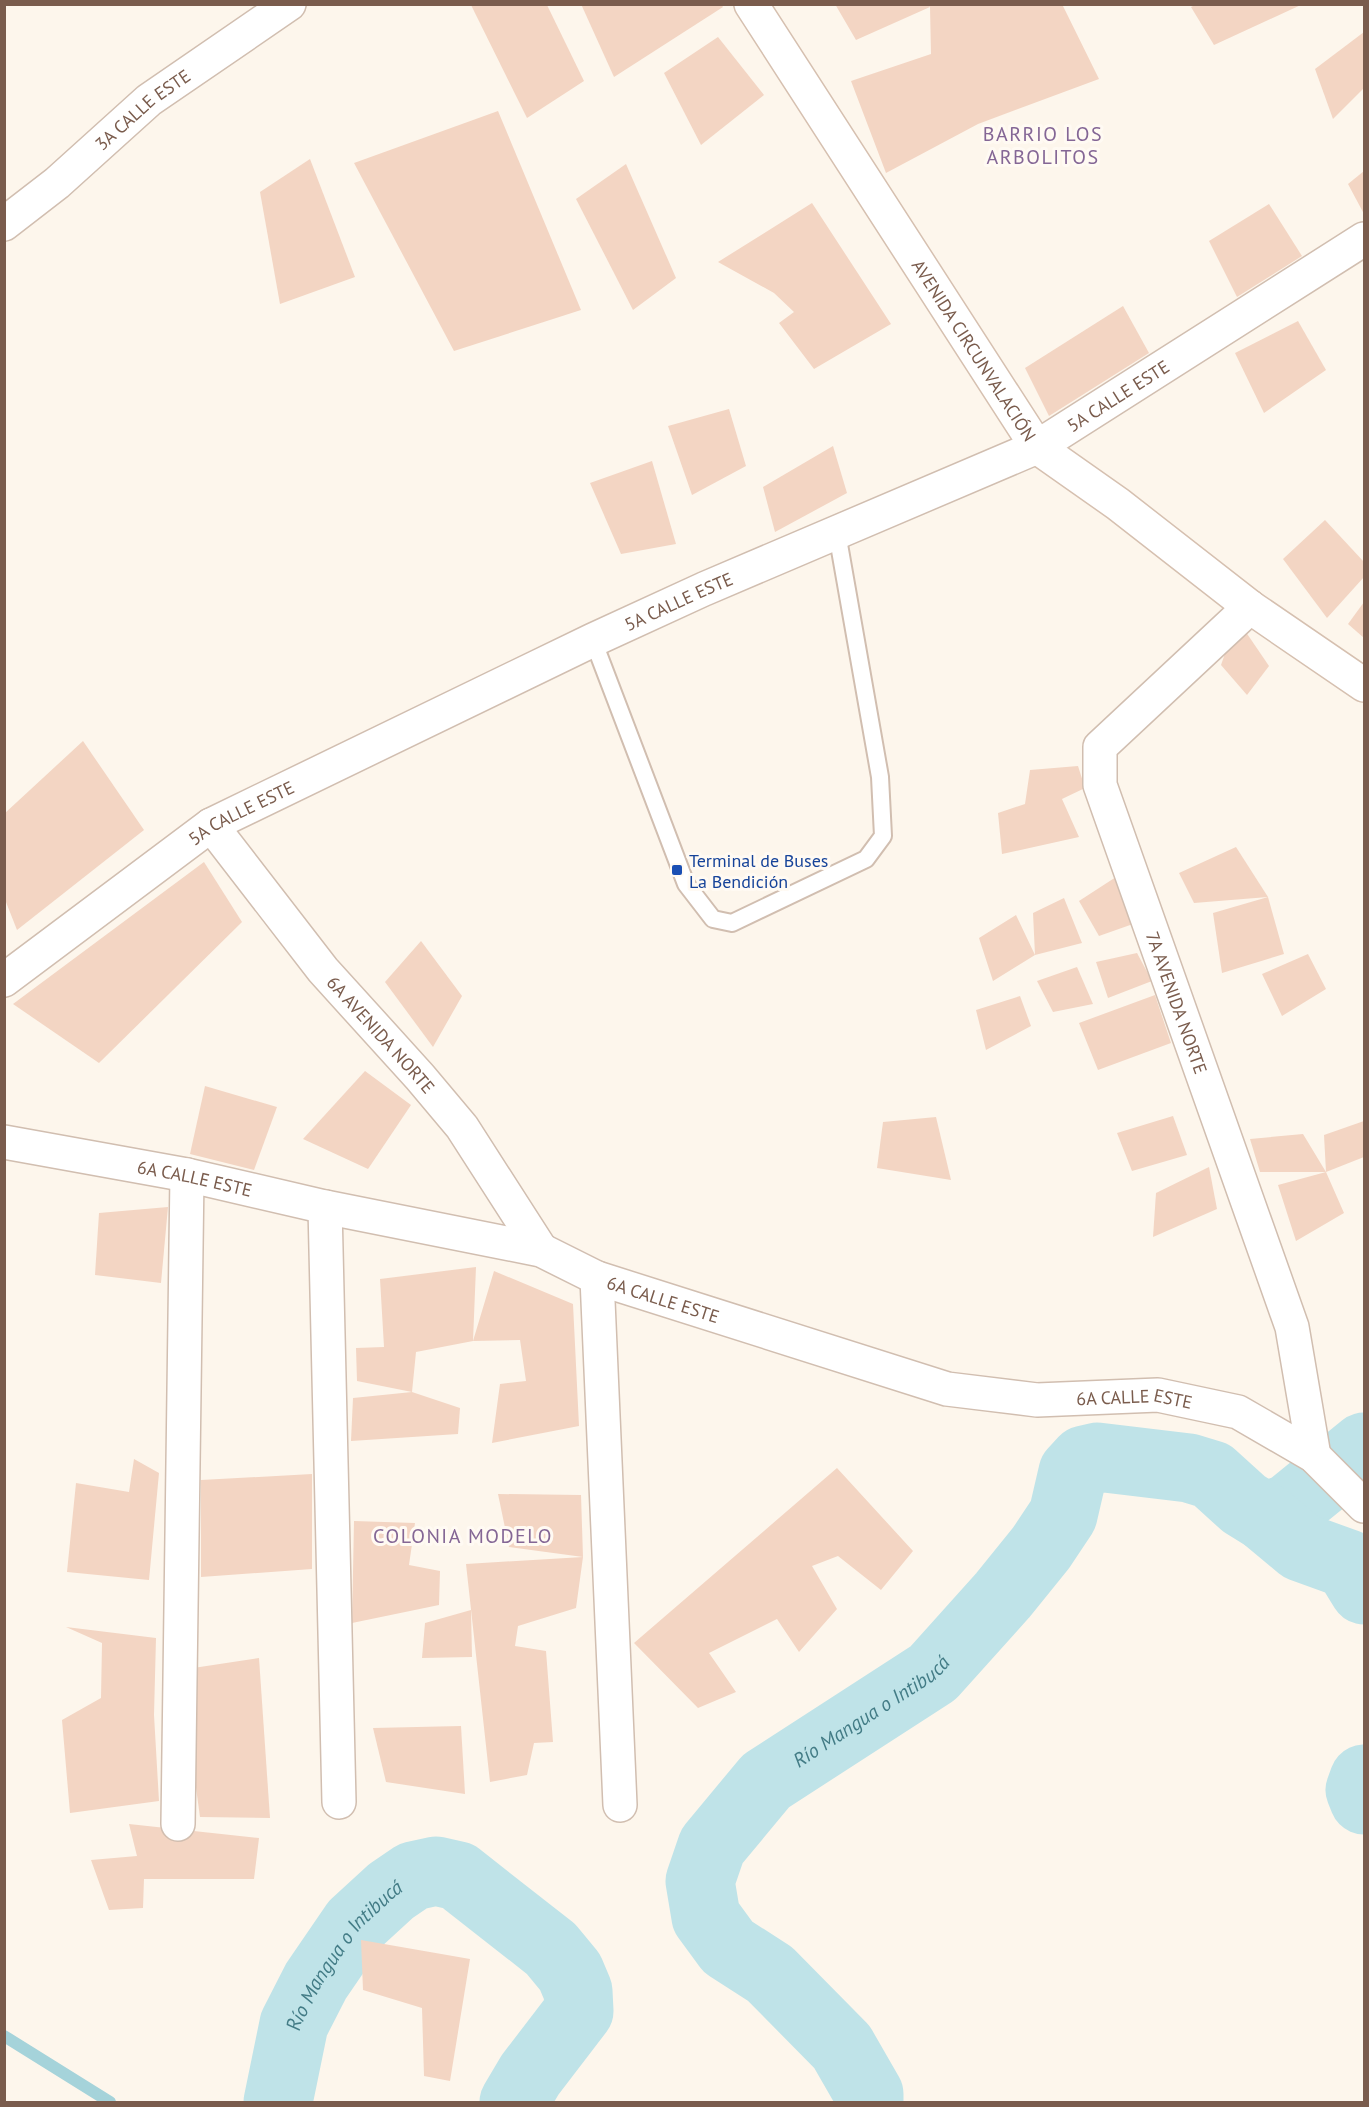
<svg xmlns="http://www.w3.org/2000/svg" width="1369" height="2107" font-family="'PT Sans',sans-serif">
<style>
.lines{fill:none;stroke-linecap:round;stroke-linejoin:round}
.stream{stroke:#a5d3da;stroke-width:12}
.river{stroke:#bfe3e8;stroke-width:69}
.building{fill:#f3d5c3}
.lane-casing{stroke:#d1beb0;stroke-width:20}
.street-casing{stroke:#d1beb0;stroke-width:36}
.secondary-casing{stroke:#d6c0b0;stroke-width:36}
.lane{stroke:#fff;stroke-width:16}
.street{stroke:#fff;stroke-width:33}
.secondary{stroke:#fff;stroke-width:33}
.transit-dot{fill:#1a4fb4;stroke:#fffaf3;stroke-width:2}
.labels{text-anchor:middle;dominant-baseline:central;stroke-width:6;stroke-linejoin:round;paint-order:stroke}
.street-label{font-size:18px;fill:#7a5c4d;stroke:#fffaf3}
.transit-label{font-size:18px;fill:#164399;stroke:#fffaf3;text-anchor:start}
.neighbourhood-label{font-size:20px;letter-spacing:1.5px;fill:#846695;stroke:#fffaf3}
.water-label{font-size:20px;font-style:italic;fill:#437c86;stroke:#fffaf3}
</style>
<rect width="100%" height="100%" fill="#fdf6ec"/>
<g class="lines">
<path class="stream" d="M4 2036 110 2102"/>
<g class="river">
<path d="M1265 1517 1289 1508 1364 1447"/>
<path d="M1364 1779 1360 1790 1364 1800"/>
<path id="s1" d="M278 2102 294 2024 316 1981 355 1924 391 1891 413 1876 436 1871 458 1876 551 1949 570 1972 578 1991 579 2011 530 2075 514 2102"/>
<path id="s2" d="M869 2102V2094L842 2047 770 1974 728 1947 706 1917 700 1881 712 1846 766 1781 933 1673 1003 1595 1041 1548 1063 1515 1073 1472 1084 1460 1097 1457 1189 1468 1212 1475 1244 1504 1265 1517 1301 1547 1348 1564 1364 1590"/>
</g>
</g>
<g class="building">
<path d="M581 4H721L723 7 614 77Z"/>
<path d="M835 4H929L930 7V4H1062L1099 79 978 124 886 173 851 81 931 54 930 7 856 40Z"/>
<path d="M1197 4H1303L1214 45 1191 7Z"/>
<path d="M471 5H547L584 81 527 118Z"/>
<path d="M1364 32V88L1333 119 1315 69Z"/>
<path d="M718 37 764 95 701 145 664 73Z"/>
<path d="M498 111 581 310 454 351 354 163Z"/>
<path d="M310 159 355 277 280 304 260 192Z"/>
<path d="M626 164 676 278 633 310 576 199Z"/>
<path d="M1364 171V214L1348 184Z"/>
<path d="M812 203 891 324 814 369 779 323 794 312 774 293 718 262Z"/>
<path d="M1269 204 1302 256 1237 297 1209 241Z"/>
<path d="M1123 306 1149 353 1049 416 1025 368Z"/>
<path d="M1298 321 1326 370 1264 413 1235 353Z"/>
<path d="M729 409 746 466 692 495 668 426Z"/>
<path d="M833 446 847 493 775 532 763 487Z"/>
<path d="M652 461 676 544 621 554 590 483Z"/>
<path d="M1325 520 1364 562V577L1327 618 1283 559Z"/>
<path d="M1364 602V638L1348 624Z"/>
<path d="M1237 619 1269 666 1247 695 1221 665Z"/>
<path d="M83 741 144 830 17 930 4 897V814Z"/>
<path d="M1078 766 1085 788 1062 799 1079 837 1002 854 998 813 1025 804 1030 770Z"/>
<path d="M1236 847 1268 897 1194 903 1179 873Z"/>
<path d="M204 862 242 922 99 1063 13 1004Z"/>
<path d="M1116 877 1133 924 1099 936 1079 901Z"/>
<path d="M1268 897 1284 954 1222 973 1213 913Z"/>
<path d="M1064 898 1082 943 1035 955 993 981 979 938 1016 915 1035 955 1033 913Z"/>
<path d="M421 941 462 996 433 1047 385 982Z"/>
<path d="M1137 953 1152 981 1108 998 1096 962Z"/>
<path d="M1308 954 1326 989 1282 1016 1262 974Z"/>
<path d="M1077 967 1093 1004 1053 1012 1037 981Z"/>
<path d="M1155 995 1171 1043 1098 1070 1079 1023Z"/>
<path d="M1020 996 1031 1026 986 1050 976 1010Z"/>
<path d="M365 1071 411 1105 368 1169 303 1139Z"/>
<path d="M205 1086 277 1107 254 1170 190 1154Z"/>
<path d="M1173 1116 1187 1155 1132 1171 1117 1133Z"/>
<path d="M936 1117 951 1180 877 1168 883 1122Z"/>
<path d="M1364 1121V1157L1326 1172 1324 1135Z"/>
<path d="M1303 1134 1326 1172 1344 1213 1296 1241 1278 1185 1326 1172H1260L1250 1139Z"/>
<path d="M1209 1167 1217 1209 1153 1237 1156 1193Z"/>
<path d="M168 1207 161 1283 95 1275 99 1213Z"/>
<path d="M476 1267 473 1341 416 1352 412 1392 357 1381 356 1348 384 1347 380 1279Z"/>
<path d="M494 1271 573 1304 579 1426 492 1443 500 1384 526 1381 520 1340 473 1341Z"/>
<path d="M412 1392 460 1408 458 1434 351 1441 353 1398Z"/>
<path d="M134 1459 159 1473 149 1580 67 1572 76 1483 129 1492Z"/>
<path d="M837 1468 913 1551 881 1590 838 1556 812 1566 837 1609 799 1652 777 1619 709 1653 736 1692 698 1708 634 1643Z"/>
<path d="M312 1474V1569L201 1577V1480Z"/>
<path d="M498 1494 581 1495 583 1557 509 1547Z"/>
<path d="M354 1521 415 1523 409 1565 440 1571 439 1605 352 1623Z"/>
<path d="M583 1557 576 1608 518 1626 515 1646 546 1651 553 1742 534 1743 527 1775 490 1782 466 1564Z"/>
<path d="M471 1610 472 1657 422 1658 425 1623Z"/>
<path d="M66 1627 156 1638 154 1715 159 1801 70 1813 62 1720 101 1698 102 1643Z"/>
<path d="M259 1658 270 1818 200 1817 180 1670Z"/>
<path d="M461 1726 465 1794 386 1782 373 1728Z"/>
<path d="M129 1824 259 1838 254 1879H144L143 1908 109 1910 91 1860 137 1856Z"/>
<path d="M361 1940 470 1959 450 2081 424 2076 422 2008 363 1990Z"/>
</g>
<g class="lines">
<g class="lane-casing">
<path id="lane" d="M593 640 686 884 713 919 732 923 866 859 883 836 880 777 837 533"/>
</g>
<g class="street-casing">
<g id="street">
<path id="s3" d="M4 224 57 183 149 100 289 4"/>
<path id="s4" d="M1250 607 1100 747V785L1292 1327 1314 1456"/>
<path id="s5" d="M211 825 323 970 420 1077 462 1127 541 1250"/>
<path id="s6" d="M4 980 211 825 593 640 704 589 1037 447 1364 239"/>
<path id="s7" d="M4 1142 187 1175 325 1207 541 1250 597 1278 947 1389 1037 1400 1158 1395 1238 1412 1314 1456 1364 1506"/>
<path d="M325 1207 339 1802"/>
<path d="M597 1278 620 1805"/>
<path d="M178 1824 187 1175"/>
</g>
</g>
<g class="secondary-casing">
<g id="secondary">
<path id="s8" d="M751 4 1037 447 1118 504 1250 607 1364 685"/>
</g>
</g>
<use href="#lane" class="lane"/>
<use href="#street" class="street"/>
<use href="#secondary" class="secondary"/>
</g>
<rect class="transit-dot" x="671" y="864" width="12" height="12" rx="3"/>
<g class="labels">
<g class="street-label">
<text stroke="none"><textPath href="#s3" startOffset="180">3A CALLE ESTE</textPath></text>
<text stroke="none"><textPath href="#s8" startOffset="412">AVENIDA CIRCUNVALACIÓN</textPath></text>
<text stroke="none"><textPath href="#s6" startOffset="1263">5A CALLE ESTE</textPath></text>
<text stroke="none"><textPath href="#s6" startOffset="777">5A CALLE ESTE</textPath></text>
<text stroke="none"><textPath href="#s6" startOffset="291">5A CALLE ESTE</textPath></text>
<text stroke="none"><textPath href="#s4" startOffset="474">7A AVENIDA NORTE</textPath></text>
<text stroke="none"><textPath href="#s5" startOffset="270">6A AVENIDA NORTE</textPath></text>
<text stroke="none"><textPath href="#s7" startOffset="194">6A CALLE ESTE</textPath></text>
<text stroke="none"><textPath href="#s7" startOffset="680">6A CALLE ESTE</textPath></text>
<text stroke="none"><textPath href="#s7" startOffset="1166">6A CALLE ESTE</textPath></text>
</g>
<g class="transit-label">
<text x="689" y="860">Terminal de Buses<tspan x="689" dy="21">La Bendición</tspan></text>
</g>
<g class="neighbourhood-label">
<text x="1043" y="134">BARRIO LOS<tspan x="1043" dy="23">ARBOLITOS</tspan></text>
<text x="463" y="1536">COLONIA MODELO</text>
</g>
<g class="water-label">
<text stroke="none"><textPath href="#s2" startOffset="536">Río Mangua o Intibucá</textPath></text>
<text stroke="none"><textPath href="#s1" startOffset="165">Río Mangua o Intibucá</textPath></text>
</g>
</g>
<rect width="1369" height="2107" fill="none" stroke="#7a5c4d" stroke-width="12"/>
</svg>
